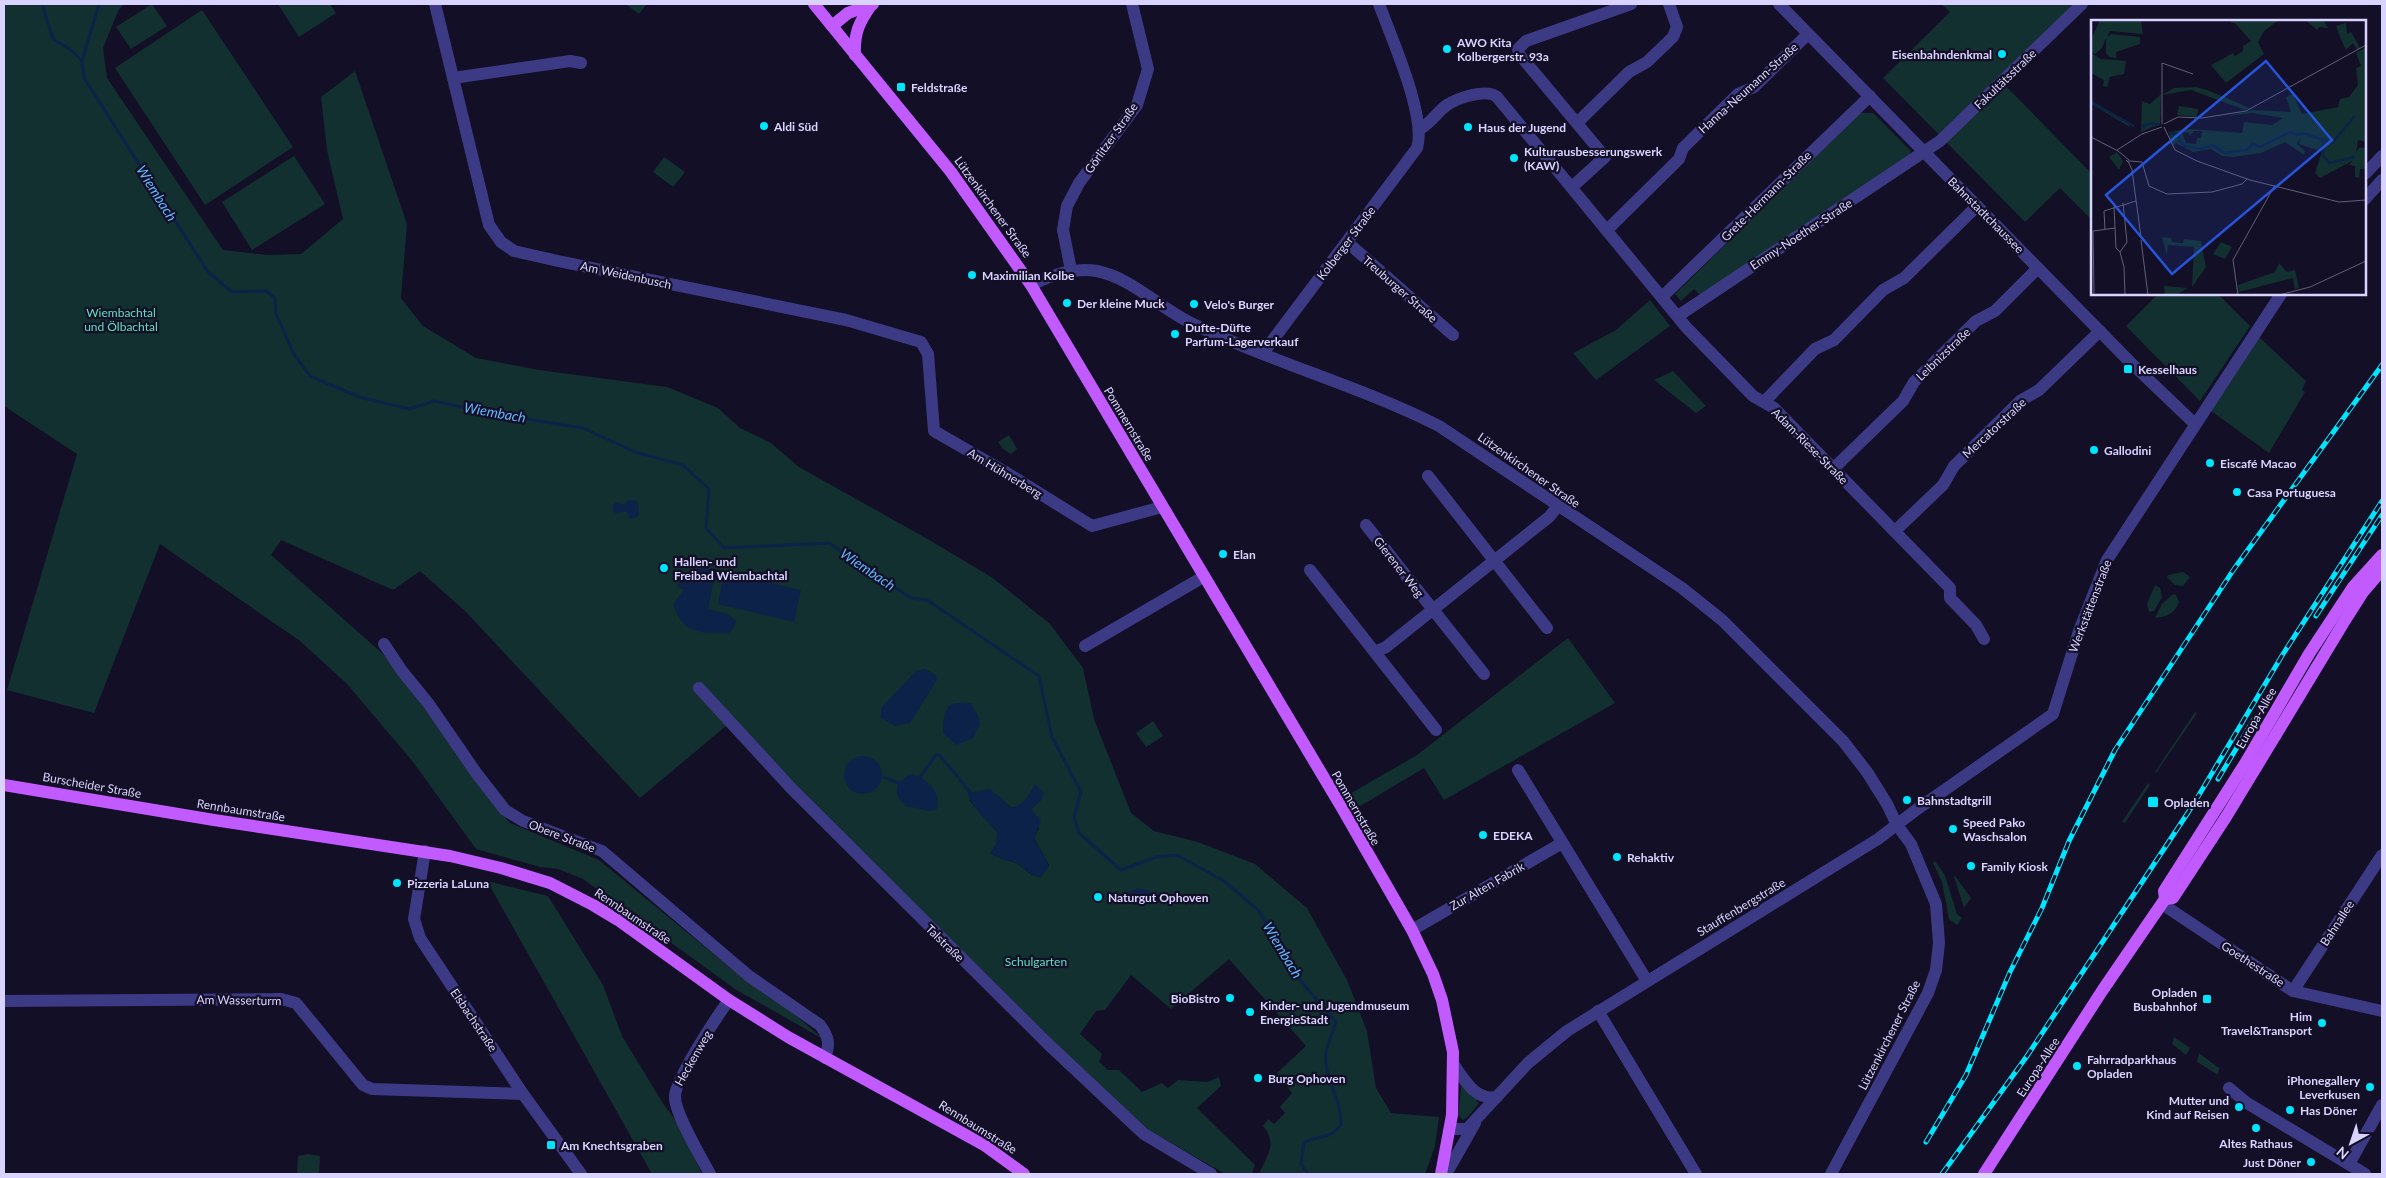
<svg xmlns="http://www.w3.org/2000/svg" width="2386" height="1178" font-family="Lato,sans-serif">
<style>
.green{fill:#12302f;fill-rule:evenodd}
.water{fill:#0c2248}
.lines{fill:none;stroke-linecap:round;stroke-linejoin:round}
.stream{stroke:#0c2248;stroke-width:3}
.minor{stroke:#3d3a85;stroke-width:12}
.major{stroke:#c25bff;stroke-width:12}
.rail-casing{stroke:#00e5ff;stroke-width:5}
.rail{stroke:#130f26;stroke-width:3;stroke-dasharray:9;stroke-linecap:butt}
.poi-dot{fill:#00e5ff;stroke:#130f26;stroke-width:2}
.labels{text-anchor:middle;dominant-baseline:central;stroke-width:4.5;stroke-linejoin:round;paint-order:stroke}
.poi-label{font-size:12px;font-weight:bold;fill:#d9d4ff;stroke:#130f26;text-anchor:start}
.street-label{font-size:12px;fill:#d9d4ff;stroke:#130f26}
.park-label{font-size:12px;fill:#5fe0c0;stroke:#130f26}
.water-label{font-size:14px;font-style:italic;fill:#62b6ff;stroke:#130f26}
.inset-river{fill:none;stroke:#0c2248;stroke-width:2.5}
.inset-road{fill:none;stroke:#625e7d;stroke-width:1}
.view{fill:#2655da;fill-opacity:0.15;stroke:#2655da;stroke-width:2.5}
.inset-edge{fill:none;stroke:#d9d4ff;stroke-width:2.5}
</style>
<rect width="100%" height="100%" fill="#130f26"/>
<g class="green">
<path d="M4 4H125L119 9 103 48 107 78 223 250 268 255 301 254 343 219 327 150 321 97 355 71 407 224 401 298 423 326 476 358 539 370 667 387 718 408 740 428 771 443 799 467 931 541 993 578 1050 624 1083 668 1094 719 1131 813 1154 831 1198 842 1255 864 1307 908 1347 980 1367 1031 1376 1088 1391 1113 1439 1117 1435 1146 1425 1174H1259C1267 1155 1278 1144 1263 1126L1268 1119 1274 1124 1285 1113 1280 1107 1292 1093 1277 1073 1306 1046 1229 959 1171 1009 1131 975 1105 1010 1096 1011 1080 1034 1102 1054 1099 1062 1108 1070H1119L1142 1092 1162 1083 1168 1088 1178 1080 1208 1082 1219 1077 1221 1086 1197 1108 1255 1165 1252 1174H1225L1149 1130 1050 1039 726 726 640 798 466 612 420 571 393 590 281 540 271 555 383 654 417 698 485 793 510 823 599 860 745 980 794 1014 823 1039 735 989 583 879 558 869 540 867 476 849 413 762 347 684 300 641 160 544 94 713 7 690 77 454 4 406ZM1035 785 1041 800 1031 809 1039 828 1034 838 1049 865 1041 877C1027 876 1025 866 1013 862 1004 859 998 858 990 853L996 845 998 832C986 822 979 810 969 800H1002L1012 808C1024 805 1029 796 1035 785Z"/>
<path d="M152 4 167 26 131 49 116 27Z"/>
<path d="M278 4H330L336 13 299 37Z"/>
<path d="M625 4H647L639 14Z"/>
<path d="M1941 4H2074L1999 79 2092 174V220L2060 188 2025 222 1883 78 1950 12Z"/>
<path d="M202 10 293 147 205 205 115 68Z"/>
<path d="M1860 113H1873L1911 151 1909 156 1700 295 1694 289 1681 301 1675 294Z"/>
<path d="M294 156 325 204 252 250 222 202Z"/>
<path d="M664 157 685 172 673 187 653 172Z"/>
<path d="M2158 294H2218L2250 326 2200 401 2126 326Z"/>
<path d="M1650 300 1670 326 1596 380 1573 353 1616 330Z"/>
<path d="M2259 337 2306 381 2302 390 2305 392 2269 453 2211 411Z"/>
<path d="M1673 371 1706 406 1696 413 1654 380Z"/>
<path d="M1009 435 1017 449 1011 454 1003 449 998 442Z"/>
<path d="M2183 572 2190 577 2183 586 2175 585 2167 577 2168 575Z"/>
<path d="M2155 585 2160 588 2162 597 2154 611 2149 612 2147 604Z"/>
<path d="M2173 594 2176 595 2179 602C2176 613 2166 617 2155 618L2162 604Z"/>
<path d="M1568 638 1615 703 1444 800 1424 768 1357 808 1348 795 1417 755Z"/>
<path d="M2195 712 2197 713 2156 773 2155 772Z"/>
<path d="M1153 721 1163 736 1146 747 1136 733Z"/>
<path d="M2148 783 2150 785 2125 823 2122 822Z"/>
<path d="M1935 861 1945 876 1957 914 1962 918 1957 925 1949 919 1942 882 1933 863Z"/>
<path d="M1955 876 1971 898 1964 908 1954 877Z"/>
<path d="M487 881 548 896 603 985 622 1036 664 1105 679 1125 702 1174H652Z"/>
<path d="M2174 1037 2190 1048 2186 1055 2172 1044Z"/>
<path d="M2199 1053 2219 1068 2218 1075 2197 1062Z"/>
<path d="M1464 1085 1479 1103 1468 1117 1463 1120 1458 1115 1461 1087Z"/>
<path d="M308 1154 320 1156 319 1174H297L298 1156Z"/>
</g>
<g class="water">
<path d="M628 500H634L638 503 639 515 635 518 630 519 626 511 617 514 613 511V505L616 502 624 505Z"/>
<path d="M703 568 716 569 708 609C718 612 730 612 736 622L734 628 729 633C701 634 682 634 673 604L684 590 677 586 689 572Z"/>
<path d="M724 572 801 590 794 622 718 604Z"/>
<path d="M925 669 936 675 937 680 910 723 895 726 881 718V708L916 671Z"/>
<path d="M956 703H971L978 716 980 725 973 738 956 745 943 733C943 722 943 713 950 705Z"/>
<circle cx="863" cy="775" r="19"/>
<path d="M911 774C928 779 941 791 937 809 928 814 918 806 907 807 891 794 895 782 911 774Z"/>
<path d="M1035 784 1044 793 1041 800 1031 809 1041 821 1034 838 1049 866 1041 877C1028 876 1025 866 1013 862 1004 859 998 858 990 853L996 845 998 832C988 823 970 806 968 793L990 789 1012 808C1024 805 1029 795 1035 784Z"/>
<path d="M1137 888 1151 891 1146 904 1134 905 1128 900 1127 893Z"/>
</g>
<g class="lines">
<g class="stream">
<path d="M42 4 53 39 71 50 82 61"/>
<path d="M99 4 82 61 84 78 208 272 232 292 266 291 275 298 276 314 294 354 310 376 359 397 409 409 434 401 484 412 583 428 635 452 683 465 709 489 706 528 724 548 829 543 911 598 927 600 1039 676 1052 737 1081 792 1074 817 1079 833 1121 870 1156 857 1177 855 1224 881 1258 910 1284 949 1292 971 1336 1022C1333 1031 1328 1042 1326 1052 1323 1077 1342 1100 1341 1125L1332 1134 1304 1142 1301 1164 1308 1174"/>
<path d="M884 777 901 784"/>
<path d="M918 780 936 755H939L958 777"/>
<path d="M960 780 970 792"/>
</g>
<g class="minor">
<path d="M435 4 489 225 501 242 514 251 558 261 846 320 921 342 928 354 934 431 1007 473 1092 526 1162 507"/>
<path d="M1779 4 2130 362 2195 424"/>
<path d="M453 78 570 61 581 63"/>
<path d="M1577 123 1629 72 1647 62 1673 37 1677 27 1669 4"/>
<path d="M1420 129C1432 122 1438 111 1447 105 1458 98 1486 88 1497 97L1686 327 1753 396 1774 408 1950 588V598L1976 625 1984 639"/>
<path d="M2365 174 2382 156"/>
<path d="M1572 187 1605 157 1519 54 1518 49 1526 41 1631 4"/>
<path d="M2365 199 2382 180"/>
<path d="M1607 230 1679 159 1683 148 1738 94 1754 87 1808 34"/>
<path d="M1347 242 1453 335"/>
<path d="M1071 270 1063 230 1067 206 1079 183 1137 105 1148 69 1132 4"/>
<path d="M1031 285C1052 275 1073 267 1097 271 1132 278 1161 309 1193 324 1273 363 1360 386 1439 426L1682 588 1722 620 1843 741 1867 772 1887 804 1897 825 1911 844 1936 904 1939 943 1936 970 1928 993 1831 1174"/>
<path d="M1662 297 1870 96"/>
<path d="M1678 316 1940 141 2082 4"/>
<path d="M1263 353 1417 148C1427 117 1391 37 1379 4"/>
<path d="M1764 402 1815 349 1834 340 1883 290 1904 278 1977 206"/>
<path d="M1834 468 1903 401 1914 382 1976 321 1995 311 2038 268"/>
<path d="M1428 476 1547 628"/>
<path d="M1366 525 1484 674"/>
<path d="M1895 531 1943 485 1954 466 2020 401 2039 390 2100 331"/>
<path d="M1310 570 1436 730"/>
<path d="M384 644 402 671 428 703 477 774 505 810 523 821 602 851 749 976 820 1025C829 1037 830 1044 825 1058"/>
<path d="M1085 646 1203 577"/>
<path d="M1375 652 1386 647 1549 517 1558 506"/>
<path d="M699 688 791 788 1047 1043 1144 1134 1211 1174"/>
<path d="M1518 770 1647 981"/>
<path d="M425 851 414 919 420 938 523 1094 581 1174"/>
<path d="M2162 904 2293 991 2382 1011"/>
<path d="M1412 930 1562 843"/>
<path d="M2293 991 2382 855"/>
<path d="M4 1001 281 999 296 1003 363 1085 372 1089 523 1094"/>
<path d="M1598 1011 1696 1174"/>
<path d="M1454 1065C1465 1081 1476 1101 1497 1097"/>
<path d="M2229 1088 2247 1103 2365 1174"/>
<path d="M1450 1129H1467L1528 1063 1567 1031 1878 839 1916 810 2053 714 2079 631 2107 560 2281 294"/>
<path d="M2349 1164 2382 1105"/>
<path d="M710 1174C701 1157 675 1114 675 1097 674 1081 718 1015 729 1000"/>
<path d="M1446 1174 1475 1123"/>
</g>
<g class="major">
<path d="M814 4 951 172 1031 285 1342 808 1412 930 1433 974 1442 1000 1453 1052 1452 1115 1441 1174"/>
<path d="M832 26 848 13 873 4"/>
<path d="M855 55C854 33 859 22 872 4"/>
<path d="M4 785 214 820 450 856 501 868 550 883 593 905 618 920 729 1000 788 1037 984 1145 1024 1174"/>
<path d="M2165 899 2173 898 2226 817 2344 622 2363 592 2382 570"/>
<path d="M1984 1174 2102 991 2165 899 2164 891 2246 762 2309 654 2353 587 2382 555"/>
</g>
<g class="rail-casing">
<g id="rail">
<path d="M2316 616 2382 515"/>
<path d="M2218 779 2254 719"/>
<path d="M1926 1142 1966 1075 2010 972 2042 908 2069 841 2115 750 2234 569 2382 365"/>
<path d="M1942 1174 2027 1056 2193 805 2283 654 2382 501"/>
</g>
</g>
<use href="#rail" class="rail"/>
</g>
<g class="poi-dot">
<circle cx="1447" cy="49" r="5"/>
<circle cx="2002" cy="54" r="5"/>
<rect x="896" y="82" width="10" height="10" rx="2.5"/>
<circle cx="764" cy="126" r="5"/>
<circle cx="1468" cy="127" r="5"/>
<circle cx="1514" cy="158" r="5"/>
<circle cx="972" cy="275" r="5"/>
<circle cx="1067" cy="303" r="5"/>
<circle cx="1194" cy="304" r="5"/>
<circle cx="1175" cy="334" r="5"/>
<rect x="2123" y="364" width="10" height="10" rx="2.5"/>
<circle cx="2094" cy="450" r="5"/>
<circle cx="2210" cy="463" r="5"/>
<circle cx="2237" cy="492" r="5"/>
<circle cx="1223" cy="554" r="5"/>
<circle cx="664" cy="568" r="5"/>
<circle cx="1907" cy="800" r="5"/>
<rect x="2147" y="796" width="12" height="12" rx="2.5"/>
<circle cx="1953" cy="829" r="5"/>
<circle cx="1483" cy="835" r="5"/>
<circle cx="1617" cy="857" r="5"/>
<circle cx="1971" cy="866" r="5"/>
<circle cx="397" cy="883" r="5"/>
<circle cx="1098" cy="897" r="5"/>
<circle cx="1230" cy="998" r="5"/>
<rect x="2202" y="994" width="10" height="10" rx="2.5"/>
<circle cx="1250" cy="1012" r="5"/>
<circle cx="2322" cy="1023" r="5"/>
<circle cx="2077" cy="1066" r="5"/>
<circle cx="1258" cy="1078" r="5"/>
<circle cx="2370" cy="1087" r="5"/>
<circle cx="2239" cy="1107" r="5"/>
<circle cx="2290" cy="1110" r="5"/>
<circle cx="2256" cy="1128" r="5"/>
<rect x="546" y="1140" width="10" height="10" rx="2.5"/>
<circle cx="2311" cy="1162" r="5"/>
</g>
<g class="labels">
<g class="poi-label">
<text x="1457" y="42">AWO Kita<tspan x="1457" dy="14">Kolbergerstr. 93a</tspan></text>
<text x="1992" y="54" text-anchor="end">Eisenbahndenkmal</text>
<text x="911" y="87">Feldstraße</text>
<text x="774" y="126">Aldi Süd</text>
<text x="1478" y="127">Haus der Jugend</text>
<text x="1524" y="151">Kulturausbesserungswerk<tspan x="1524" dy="14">(KAW)</tspan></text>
<text x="982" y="275">Maximilian Kolbe</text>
<text x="1077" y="303">Der kleine Muck</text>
<text x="1204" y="304">Velo's Burger</text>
<text x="1185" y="327">Dufte-Düfte<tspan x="1185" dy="14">Parfum-Lagerverkauf</tspan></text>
<text x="2138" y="369">Kesselhaus</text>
<text x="2104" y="450">Gallodini</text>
<text x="2220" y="463">Eiscafé Macao</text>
<text x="2247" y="492">Casa Portuguesa</text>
<text x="1233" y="554">Elan</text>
<text x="674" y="561">Hallen- und<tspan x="674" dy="14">Freibad Wiembachtal</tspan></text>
<text x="1917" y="800">Bahnstadtgrill</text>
<text x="2164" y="802">Opladen</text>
<text x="1963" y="822">Speed Pako<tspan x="1963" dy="14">Waschsalon</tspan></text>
<text x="1493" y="835">EDEKA</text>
<text x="1627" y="857">Rehaktiv</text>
<text x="1981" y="866">Family Kiosk</text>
<text x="407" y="883">Pizzeria LaLuna</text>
<text x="1108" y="897">Naturgut Ophoven</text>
<text x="2197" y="992" text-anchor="end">Opladen<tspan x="2197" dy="14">Busbahnhof</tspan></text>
<text x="1220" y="998" text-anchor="end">BioBistro</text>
<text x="1260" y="1005">Kinder- und Jugendmuseum<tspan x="1260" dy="14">EnergieStadt</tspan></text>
<text x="2312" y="1016" text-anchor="end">Him<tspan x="2312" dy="14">Travel&amp;Transport</tspan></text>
<text x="2087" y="1059">Fahrradparkhaus<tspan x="2087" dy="14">Opladen</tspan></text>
<text x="1268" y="1078">Burg Ophoven</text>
<text x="2360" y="1080" text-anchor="end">iPhonegallery<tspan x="2360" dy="14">Leverkusen</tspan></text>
<text x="2229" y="1100" text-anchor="end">Mutter und<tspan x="2229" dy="14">Kind auf Reisen</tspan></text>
<text x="2300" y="1110">Has Döner</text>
<text x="2256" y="1143" text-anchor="middle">Altes Rathaus</text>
<text x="561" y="1145">Am Knechtsgraben</text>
<text x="2301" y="1162" text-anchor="end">Just Döner</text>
</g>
<g class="street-label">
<text transform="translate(2005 79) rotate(-44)">Fakultätsstraße</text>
<text transform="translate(1748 88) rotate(-42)">Hanna-Neumann-Straße</text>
<text transform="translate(1111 138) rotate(-55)">Görlitzer Straße</text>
<text transform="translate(1766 196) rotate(-45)">Grete-Hermann-Straße</text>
<text transform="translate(993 207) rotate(54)">Lützenkirchener Straße</text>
<text transform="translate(1986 215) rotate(45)">Bahnstadtchaussee</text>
<text transform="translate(1801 234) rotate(-33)">Emmy-Noether-Straße</text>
<text transform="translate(1346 243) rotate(-53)">Kolberger Straße</text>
<text transform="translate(626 275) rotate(12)">Am Weidenbusch</text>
<text transform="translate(1400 289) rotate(41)">Treuburger Straße</text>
<text transform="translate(1943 354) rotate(-44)">Leibnizstraße</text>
<text transform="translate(1129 424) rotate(59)">Pommernstraße</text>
<text transform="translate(1994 428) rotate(-43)">Mercatorstraße</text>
<text transform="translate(1810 446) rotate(45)">Adam-Riese-Straße</text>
<text transform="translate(1529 470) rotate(35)">Lützenkirchener Straße</text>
<text transform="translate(1005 473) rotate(31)">Am Hühnerberg</text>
<text transform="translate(1399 567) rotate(52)">Gierener Weg</text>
<text transform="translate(2090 606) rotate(-69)">Werkstättenstraße</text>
<text transform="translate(2256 718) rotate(-60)">Europa-Allee</text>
<text transform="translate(92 785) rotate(10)">Burscheider Straße</text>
<text transform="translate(1356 808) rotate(60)">Pommernstraße</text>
<text transform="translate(241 810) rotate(9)">Rennbaumstraße</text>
<text transform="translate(562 836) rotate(21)">Obere Straße</text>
<text transform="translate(1487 886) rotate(-30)">Zur Alten Fabrik</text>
<text transform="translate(1741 907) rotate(-31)">Stauffenbergstraße</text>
<text transform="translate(633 916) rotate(34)">Rennbaumstraße</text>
<text transform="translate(2337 923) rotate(-57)">Bahnallee</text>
<text transform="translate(945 943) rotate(44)">Talstraße</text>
<text transform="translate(2253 964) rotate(33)">Goethestraße</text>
<text transform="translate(239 1000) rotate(1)">Am Wasserturm</text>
<text transform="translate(474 1020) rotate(56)">Elsbachstraße</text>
<text transform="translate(1889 1035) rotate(-63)">Lützenkirchener Straße</text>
<text transform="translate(693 1058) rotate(-60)">Heckenweg</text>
<text transform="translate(2038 1067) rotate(-57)">Europa-Allee</text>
<text transform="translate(978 1127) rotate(32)">Rennbaumstraße</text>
</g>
<g class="park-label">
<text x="121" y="312">Wiembachtal<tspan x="121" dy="14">und Ölbachtal</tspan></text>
<text x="1036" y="961">Schulgarten</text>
</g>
<g class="water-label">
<text transform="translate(157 193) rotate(58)">Wiembach</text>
<text transform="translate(495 412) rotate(10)">Wiembach</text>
<text transform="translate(868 569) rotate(34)">Wiembach</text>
<text transform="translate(1283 950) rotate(59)">Wiembach</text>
</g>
</g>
<g transform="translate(2091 20)">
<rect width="275" height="275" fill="#130f26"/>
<path d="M9 0H50L52 14 19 11 16 17 20 14 49 17V24L25 32V38L18 37 15 33V18L11 28 4 34 0 32V20ZM141 0H188L173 11 167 22 173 34 135 63 120 45 142 33 144 36 152 31V26L160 21 144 3H140ZM214 0H232L237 8 228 7 226 10ZM255 3 256 14 260 12 269 28 266 30 262 23 255 30 249 17 245 6ZM275 27V122L267 120 265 133 268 128 275 127V158V149H269L268 158 264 157V146L258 145 261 141 229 158 224 153 233 125 227 130 213 126 208 124 210 117 206 124 214 131 213 135 194 122 170 133 142 137 131 136 120 129 102 132 85 123 82 126 78 116 83 111 100 109 151 113 153 102 181 105 192 98 161 93 136 96 162 90 200 92 195 77 202 74 211 94 247 87 249 79 258 77 267 65 265 48 270 46 265 33ZM103 111H111L110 118H106L105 124 95 123 91 112 98 113 99 116ZM0 33 10 39 35 41 33 54 19 57 16 67 12 66 13 60 0 53ZM105 67 116 70 159 88 154 90 100 70 71 75 83 68ZM70 74 69 104 50 112 51 81 59 84ZM0 80 39 105V107L0 84ZM88 86 107 89 106 97 86 95ZM26 132 32 141 28 150 18 137ZM71 217 80 218 81 222 92 223 93 219 110 221 115 247 101 267 103 227 77 225 76 236ZM130 222 141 227 134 239 122 234ZM188 243 196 252 204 250 208 268 204 269 202 258 148 272 147 265 184 252ZM73 266H75L97 268 85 275H74Z" fill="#12302f" fill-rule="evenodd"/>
<path class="inset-river" d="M0 82 43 106M50 107 60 103 68 105M77 112 88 115V120L94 126 109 129 122 125 133 133 155 130 162 124 169 127 199 112 206 115 212 113 232 120V135L238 143 264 137M233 120 241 123 264 96"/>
<path class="inset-road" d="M71 104V43L102 54M73 104 87 97 111 98 155 91 275 25M73 107 84 130 106 141 159 160 248 182 275 180M0 117 27 131 38 140V143L35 140M26 130 51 114 71 107M39 141 51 142 58 166 76 174 121 172 151 164 156 159M38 143 41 150 50 217M23 187 25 228 29 232 33 247 34 275M14 210 13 191 45 181M50 220 57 275M29 232 36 222 32 183M3 275 2 211 24 208M147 275 142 240 184 165M188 275 219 267 275 241"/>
<path class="view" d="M175 41 241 120 81 254 15 175Z"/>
<rect width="275" height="275" class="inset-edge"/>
</g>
<rect width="2386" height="1178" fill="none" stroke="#d9d4ff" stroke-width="10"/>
<g transform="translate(2351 1143) rotate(220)" stroke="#130f26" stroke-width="4" paint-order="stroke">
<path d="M0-4L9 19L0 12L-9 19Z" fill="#d9d4ff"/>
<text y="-8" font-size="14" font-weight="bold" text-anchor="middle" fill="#d9d4ff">N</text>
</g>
</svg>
